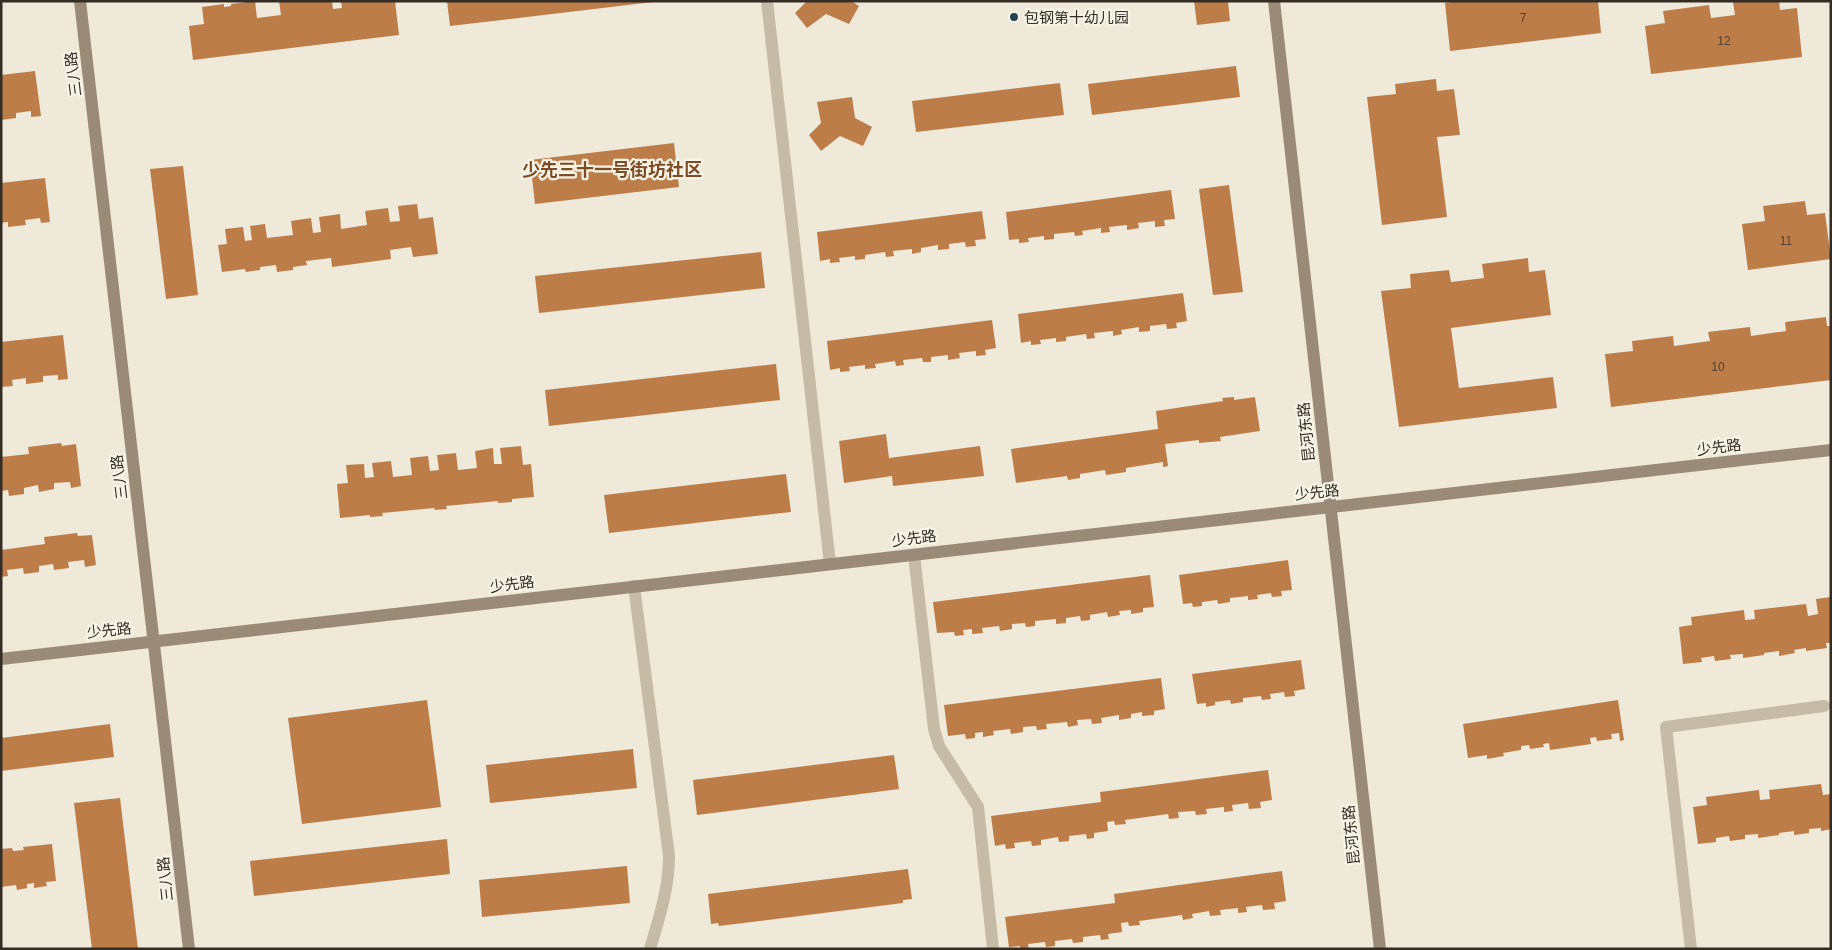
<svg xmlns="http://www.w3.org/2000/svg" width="1832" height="950" font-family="Arial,'Noto Sans SC',sans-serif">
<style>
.building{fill:#bd7d49}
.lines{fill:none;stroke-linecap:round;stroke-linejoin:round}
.street{stroke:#c6bba6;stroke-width:12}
.secondary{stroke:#998b78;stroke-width:12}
.poi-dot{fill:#1f4351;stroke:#f7f3e5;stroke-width:2}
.labels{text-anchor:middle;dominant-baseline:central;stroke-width:4.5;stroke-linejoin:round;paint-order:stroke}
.number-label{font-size:12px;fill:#56412f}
.poi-label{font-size:15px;fill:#332d26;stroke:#f7f3e5;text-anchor:start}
.street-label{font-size:15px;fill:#332d26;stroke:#f7f3e5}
.quarter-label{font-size:18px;font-weight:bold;fill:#7c4c25;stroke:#f7f3e5}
</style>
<rect width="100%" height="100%" fill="#efe9d9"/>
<g class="building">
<path d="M255 1 257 18 281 15 279 1H332L333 9 342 8 341 1H395L399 35 193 60 189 26 204 24 202 7 224 4V7L231 6V4Z"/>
<path d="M447 1H653V2L450 26Z"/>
<path d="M807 1H851L859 6 849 24 826 14 807 28 795 13Z"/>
<path d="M1194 1H1228L1230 21 1197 25Z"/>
<path d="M1455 1H1598L1601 33 1450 51 1445 3Z"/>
<path d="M1743 1H1779L1780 10 1797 8 1802 57 1651 74 1645 26 1665 23 1663 11 1709 5 1711 18 1735 15 1733 2Z"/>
<path d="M1236 66 1240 97 1092 115 1088 84Z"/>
<path d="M35 71 41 116 31 117V111L16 113V118L1 120V75Z"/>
<path d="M1436 79 1437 91 1454 89 1460 135 1437 137 1447 217 1382 225 1367 97 1396 94 1395 84Z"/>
<path d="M1060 83 1064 115 916 132 912 101Z"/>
<path d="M852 97 855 118 872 127 863 146 840 136 821 151 809 135 821 123 817 102Z"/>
<path d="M674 143 679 187 535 204 530 160Z"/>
<path d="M183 166 198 295 166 299 150 169Z"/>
<path d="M45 178 50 222 41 223 40 218 25 220 26 225 8 227V222L1 223V183Z"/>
<path d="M1229 185 1243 292 1213 295 1199 189Z"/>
<path d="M1171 190 1175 219 1164 220 1165 226 1155 227V221L1138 223 1139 228 1127 230V225L1109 227 1110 232 1101 233V228L1082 231 1083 235 1075 236 1074 232 1054 234V239L1044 240V236L1028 238 1029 242 1019 243V239L1009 240 1006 212Z"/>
<path d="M1805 201 1807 215 1825 213 1831 259 1748 270 1742 224 1765 221 1763 206Z"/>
<path d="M417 204 419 219 433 217 438 254 413 257 411 247 390 250 391 259 332 267 331 258 306 261 307 265 293 267V270L277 272 276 265 260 267V270L246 272 245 269 222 272 218 245 227 244 225 229 243 227 245 241 252 240 250 226 265 224 267 238 293 235 291 221 311 218 313 233 321 232 319 217 340 214 341 229 367 225 365 211 388 208 390 222 400 221 398 206Z"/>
<path d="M982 211 986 239 975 240 976 246 966 247 965 242 949 244V249L938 250V245L921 248V252L912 254V249L893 251 894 256 886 257 885 252 865 255V259L855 260V256L839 258 840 262 830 263V259L820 261 817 232Z"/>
<path d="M761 252 765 288 539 313 535 276Z"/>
<path d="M1528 258 1529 272 1545 270 1551 315 1451 328 1459 388 1553 377 1557 408 1399 427 1381 291 1411 288 1410 274 1449 270 1451 282 1484 278 1482 264Z"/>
<path d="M1183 293 1187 321 1176 323 1177 328 1167 329 1166 324 1150 326V331L1139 332V327L1121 330 1122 334 1113 336V331L1094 333 1095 338 1087 339 1086 334 1066 337V341L1056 342V338L1040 340 1041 344 1031 345V341L1021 343 1018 314Z"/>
<path d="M1826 317 1827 326H1831V380L1611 407 1605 354 1633 351 1632 341 1673 336 1674 346 1710 341 1708 332 1750 327 1751 336 1786 331 1785 322Z"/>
<path d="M992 320 996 348 985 350 986 355 976 356V351L959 353 960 358 948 360V355L931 357V362H923L922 358 903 360 904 365 896 366 895 361 875 364 876 368 865 369V365L849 367 850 371 840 372V368L830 370 827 341Z"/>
<path d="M63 335 68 379 58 380V375L43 376V382L26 384V378L12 380 13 386 1 387V342Z"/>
<path d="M776 364 780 400 549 426 545 390Z"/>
<path d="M1234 397V400L1255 397 1260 431 1220 437 1221 441 1199 443V440L1165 444 1168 466 1163 467V462L1126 468V472L1106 475 1105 470 1080 474V478L1068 480 1067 476 1016 483 1011 449 1158 429 1156 411 1223 401 1222 398Z"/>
<path d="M886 434 889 458 980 446 984 476 893 486 892 476 844 483 839 441Z"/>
<path d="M61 443 62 446 76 444 81 486 71 488 70 482 54 483V489L39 492 38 485 24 488V494L9 496 8 490 1 491V457L29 454 28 447Z"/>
<path d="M521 446 523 465 531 464 534 497 512 499V502L498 503V501L446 506 447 509 435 510 434 508 382 513 383 516 370 517V515L340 518 337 484 348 483 346 465 364 464 365 478 374 477 372 463 391 461 393 477 412 475 410 458 428 456 430 471 439 470 437 455 456 453 458 470 477 468 475 451 493 448 494 464H502L500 448Z"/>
<path d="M786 474 791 512 609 533 604 495Z"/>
<path d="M77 533 78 536 92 535 96 565 85 567 84 560 68 562 69 568 54 570 53 564 39 566V572L24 574 23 568 7 570 8 576 1 577V550L45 544 44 537Z"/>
<path d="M1288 560 1292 590 1281 591 1282 596 1272 597 1271 593 1257 595 1258 599 1248 600V596L1230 598V602L1218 604 1217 600 1202 602V606L1193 607 1192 603 1183 604 1179 575Z"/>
<path d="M1150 575 1154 607 1143 608V612L1131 614V610L1119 611 1120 615 1108 617 1107 612 1090 615V620L1081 621 1080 616 1066 618V623L1056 624V619L1035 621V626L1026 627 1025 623 1012 624V629L1000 631 999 626 982 628 983 633 972 634V629L963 630 964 635 955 636 954 632 937 633 933 602Z"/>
<path d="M1831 597V643H1826L1827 648 1806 651V648L1794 650 1795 653 1779 656V651L1764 653V655L1743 658V654L1730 655 1731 659 1715 661 1714 656 1701 658 1702 662 1683 664 1679 627 1692 625 1691 617 1744 610 1745 620 1755 619 1754 610 1806 604 1808 616 1818 614 1816 599Z"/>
<path d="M1301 660 1305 689 1294 691 1295 696 1285 697 1284 692 1270 694 1271 699 1262 700 1261 696 1243 698V702L1231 704 1230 700 1215 702V705L1206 707V703L1197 704 1192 674Z"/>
<path d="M1161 678 1165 709 1154 711V715L1142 716V712L1131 714V718L1119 720V715L1101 718 1102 723 1092 724 1091 719 1077 720 1078 725 1068 727 1067 722 1046 724 1047 729 1037 730 1036 726 1023 727V732L1011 734 1010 729 993 731 994 735 983 737V732L975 733V738L966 739 965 734 948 736 944 705Z"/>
<path d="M427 700 441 807 302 824 288 718Z"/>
<path d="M1618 700 1624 740 1620 741 1619 733 1611 734 1612 739 1597 741 1596 737 1590 738 1591 744 1550 750 1549 743 1543 744 1544 747 1530 749 1529 745 1521 746V750L1503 753 1504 756 1487 759V755L1468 758 1463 724Z"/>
<path d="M110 724 114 757 1 771V738Z"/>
<path d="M633 749 637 788 490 803 486 765Z"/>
<path d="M894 755 899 789 697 815 693 780Z"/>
<path d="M1268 770 1272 800 1260 802 1261 808 1249 809 1248 803 1232 805 1233 811 1224 812V807L1206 809 1207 814 1196 815 1195 811 1178 812 1179 818 1169 819 1168 814 1125 820 1126 824 1115 825 1114 821 1107 822 1108 831 1094 833V838L1087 839 1086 834 1069 836V841L1059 842 1058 837 1041 840V845L1032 846 1031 841 1014 843 1015 848 1006 849 1005 844 995 846 991 816 1101 802 1100 792Z"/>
<path d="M1821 784 1823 795 1831 794V829L1821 831V828L1809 829V833L1794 835V831L1779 833V835L1758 838V834L1745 835V839L1730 841 1729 836 1716 838V842L1698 844 1693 807 1707 805 1706 797 1759 790 1760 800 1770 799 1769 790Z"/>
<path d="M120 798 138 949H92L74 803Z"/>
<path d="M447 839 450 874 254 896 250 861Z"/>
<path d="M52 844 56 881 46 882 47 886 34 888V883L27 884V888L17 890 16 885 1 887V849L12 848 13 851 24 850 23 847Z"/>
<path d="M627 866 630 903 482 917 479 880Z"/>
<path d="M908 869 912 899 903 900V903L719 926 718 923 711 924 708 894Z"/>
<path d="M1282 871 1286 901 1274 903 1275 909 1263 910 1262 905 1246 907 1247 912 1238 913V908L1220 910 1221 915 1210 916 1209 911 1192 914 1193 918 1183 920 1182 915 1139 921 1140 925 1129 926 1128 922 1121 923 1122 932 1108 934 1109 939 1101 940 1100 935 1083 937V942L1073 943 1072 939 1055 941V946L1046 947 1045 942 1028 944 1029 949H1020V946L1009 947 1005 917 1115 903 1114 894Z"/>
</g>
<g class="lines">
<g class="street">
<path d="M767 1 830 564"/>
<path d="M914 555 934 729 939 746 978 807 993 949"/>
<path d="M634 586 669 856C669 889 659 918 650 949"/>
<path d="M1691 949 1666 727 1824 706"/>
</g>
<g class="secondary">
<path d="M80 1 189 949"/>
<path d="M1274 1 1380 949"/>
<path d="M1 659 1831 450"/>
</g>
</g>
<circle class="poi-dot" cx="1014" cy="17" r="5"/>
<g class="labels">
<g class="number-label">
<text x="1523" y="18">7</text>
<text x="1724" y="41">12</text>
<text x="1786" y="241">11</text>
<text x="1718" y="367">10</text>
</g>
<g class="poi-label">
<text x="1024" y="17">包钢第十幼儿园</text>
</g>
<g class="street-label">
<text transform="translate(73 74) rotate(-97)">三八路</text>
<text transform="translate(1306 432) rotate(-96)">昆河东路</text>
<text transform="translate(1719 447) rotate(-7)">少先路</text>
<text transform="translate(119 477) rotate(-97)">三八路</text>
<text transform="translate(1317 492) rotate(-6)">少先路</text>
<text transform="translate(914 538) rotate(-7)">少先路</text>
<text transform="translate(512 584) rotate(-7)">少先路</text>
<text transform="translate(109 630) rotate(-6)">少先路</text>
<text transform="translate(1351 835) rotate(-96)">昆河东路</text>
<text transform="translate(165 879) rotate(-96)">三八路</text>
</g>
<g class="quarter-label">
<text x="612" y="170">少先三十一号街坊社区</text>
</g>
</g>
<rect width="1832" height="950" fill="none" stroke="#332d26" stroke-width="5"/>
</svg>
